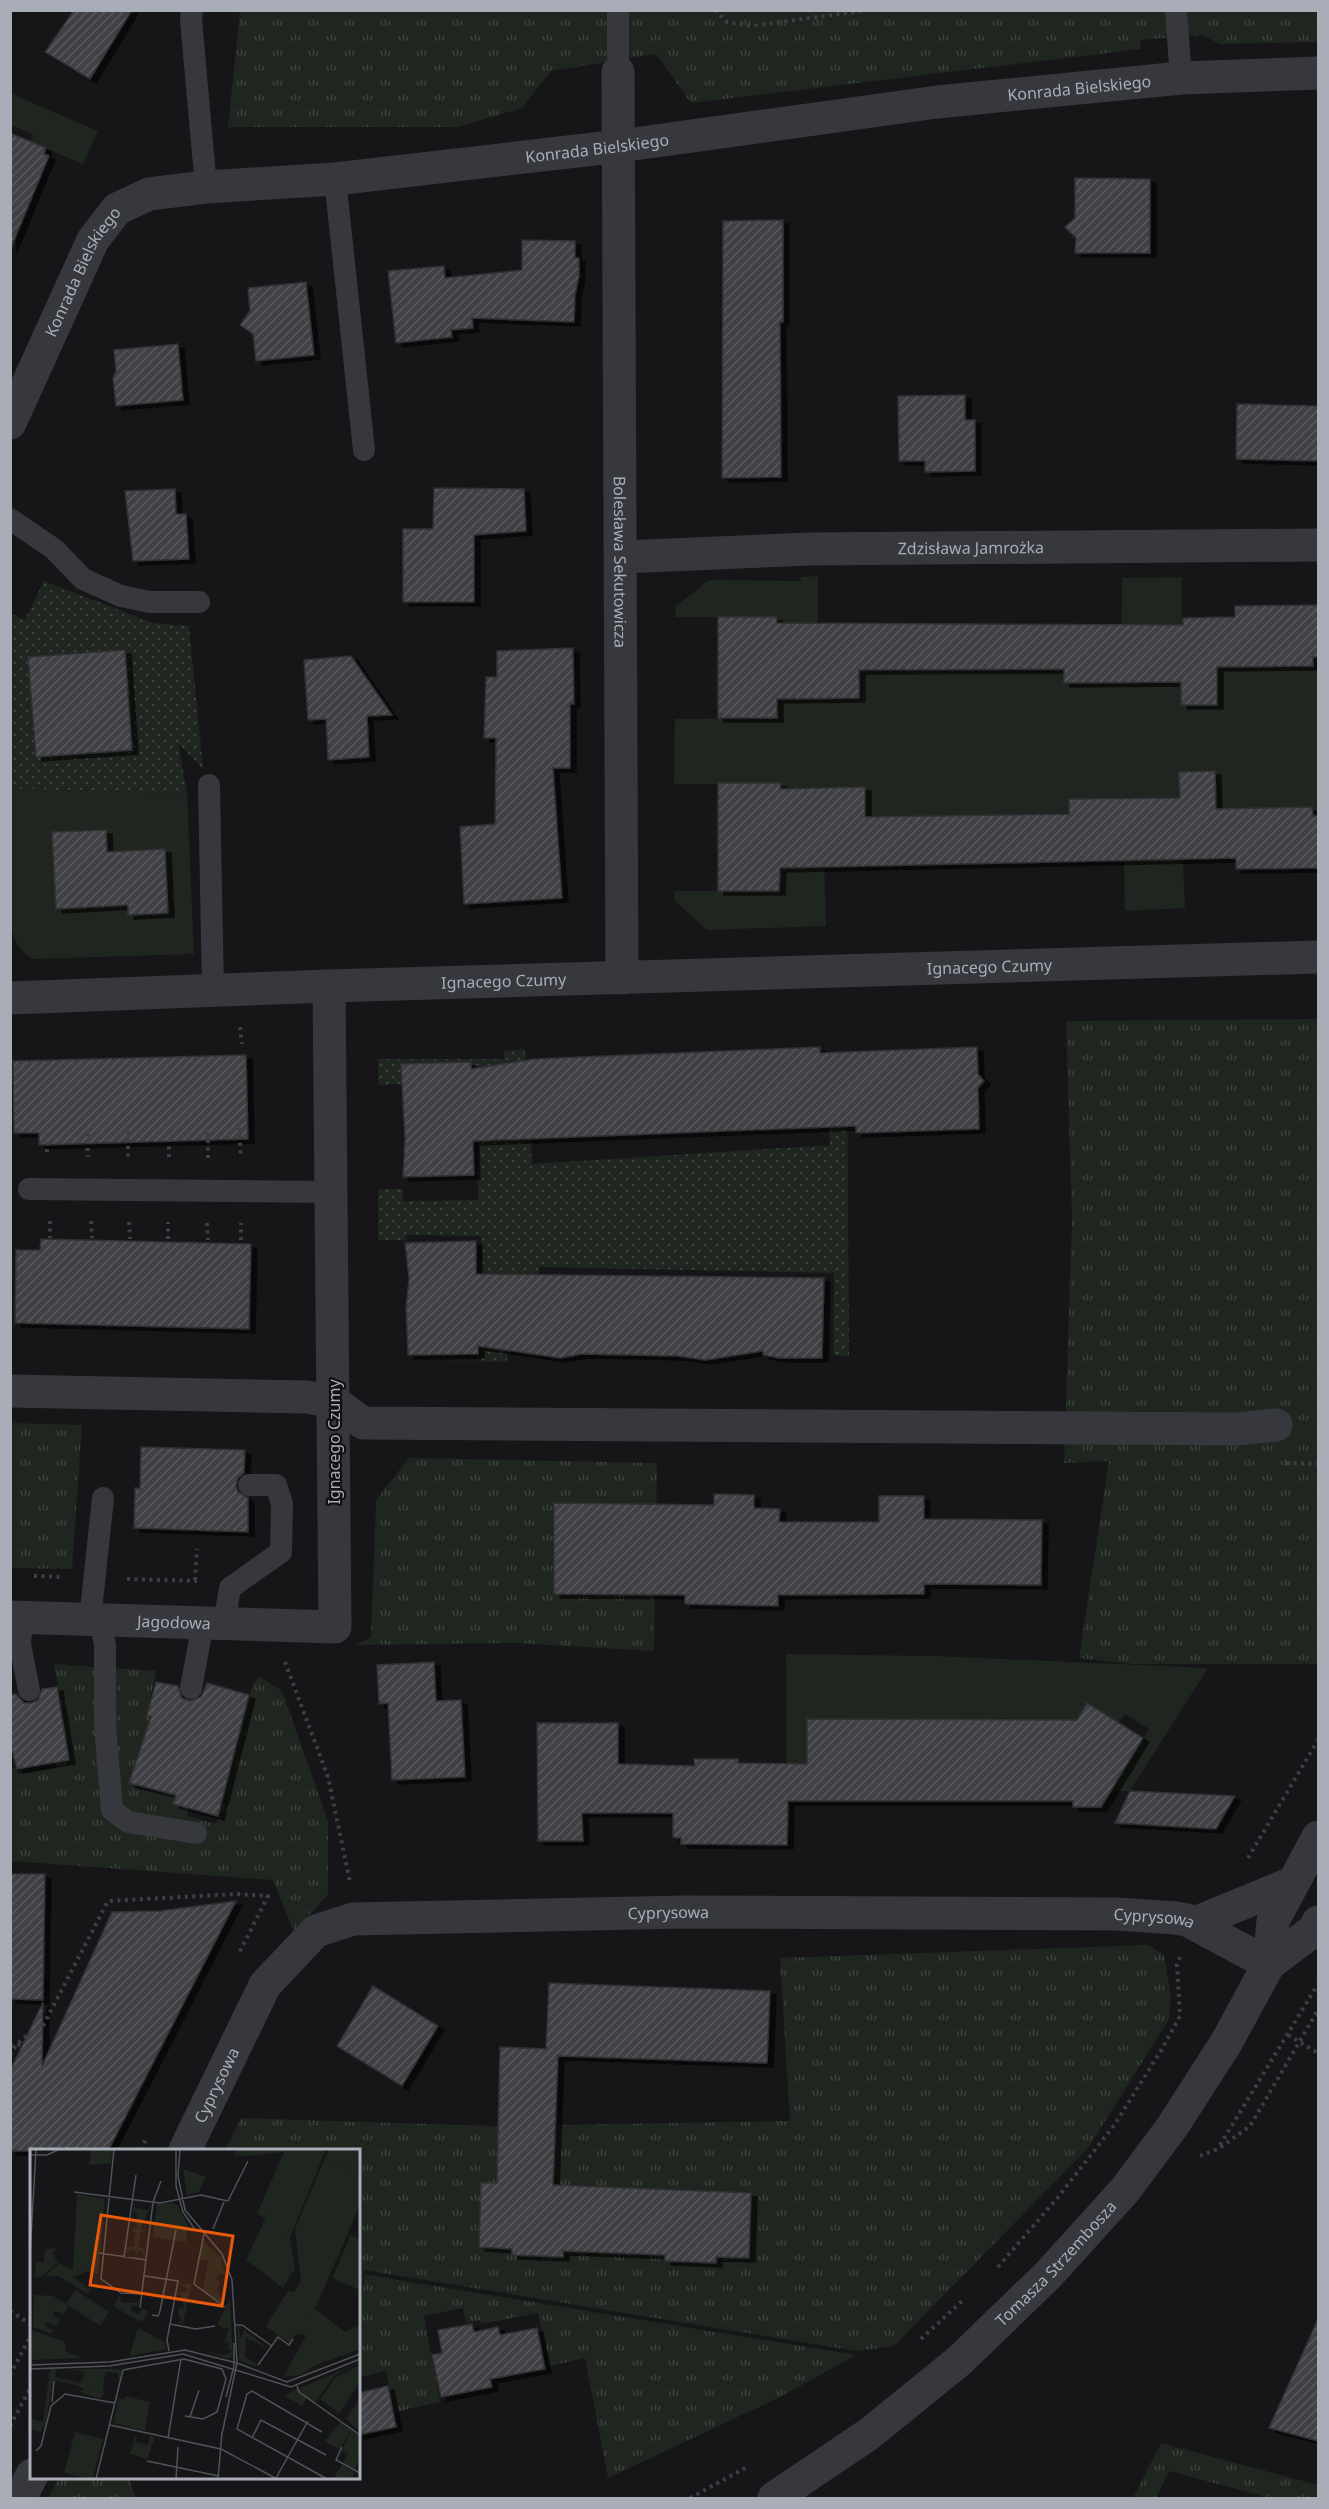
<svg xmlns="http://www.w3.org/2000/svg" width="1329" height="2509" font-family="'Noto Sans',sans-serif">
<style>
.grass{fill:url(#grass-tufts)}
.park{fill:url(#park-dots)}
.garden{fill:#1e261f}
.building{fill:url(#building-hatch);stroke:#303034;stroke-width:1.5;filter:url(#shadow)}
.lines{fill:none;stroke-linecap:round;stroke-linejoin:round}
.path{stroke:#3d3f44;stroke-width:4;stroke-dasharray:3 4.5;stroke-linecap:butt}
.service{stroke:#37383d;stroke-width:22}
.minor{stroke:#37383d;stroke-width:33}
.tertiary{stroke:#37383d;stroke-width:33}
.labels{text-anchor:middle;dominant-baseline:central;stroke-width:4.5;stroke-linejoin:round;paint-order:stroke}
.street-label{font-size:16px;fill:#a8adb8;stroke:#111113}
.inset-road{fill:none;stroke:#505258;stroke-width:1.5}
.view{fill:#e8590c;fill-opacity:0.15;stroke:#e8590c;stroke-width:3}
.inset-edge{fill:none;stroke:#a8adb8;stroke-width:3}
</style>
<defs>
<pattern id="grass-tufts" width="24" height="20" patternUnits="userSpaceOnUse" patternTransform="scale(1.5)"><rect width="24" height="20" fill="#1e261f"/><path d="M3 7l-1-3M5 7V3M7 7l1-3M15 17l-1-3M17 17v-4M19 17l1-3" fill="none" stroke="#3c433d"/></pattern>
<pattern id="park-dots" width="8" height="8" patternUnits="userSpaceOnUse" patternTransform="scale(1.5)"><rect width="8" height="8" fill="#1e261f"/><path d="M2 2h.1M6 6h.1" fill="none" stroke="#3c433d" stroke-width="1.8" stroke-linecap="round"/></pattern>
<pattern id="building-hatch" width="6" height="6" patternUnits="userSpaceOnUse" patternTransform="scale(1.5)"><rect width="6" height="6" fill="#404145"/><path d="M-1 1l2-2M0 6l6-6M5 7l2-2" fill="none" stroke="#595a5e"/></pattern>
<filter id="shadow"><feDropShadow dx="6" dy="4" stdDeviation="0" flood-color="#0009"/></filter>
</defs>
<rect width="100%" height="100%" fill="#161618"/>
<g class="grass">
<path d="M240 11H1318V42L1220 44 1202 35 1140 40 1141 49 691 103 656 54 551 71 522 108 458 127H228Z"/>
<path d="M1318 1019V1664H1132L1079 1658 1109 1461 1064 1463 1072 1219 1066 1021Z"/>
<path d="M11 1423 82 1425 72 1569 11 1568Z"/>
<path d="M409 1458 657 1463 654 1651 516 1643 355 1645 371 1637 376 1500Z"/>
<path d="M54 1664 156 1671 147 1715 156 1718 141 1747 129 1783 176 1795 173 1804 189 1808 187 1816 216 1824 252 1686 259 1676 282 1691 328 1821V1894L294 1932 273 1880 11 1861 10 1769 16 1768 18 1774 56 1768 55 1760 69 1757Z"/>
<path d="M1149 1945 1164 1955 1171 1996 1169 2019 1089 2147 894 2346 857 2351 364 2270 359 2311 358 2150H225L241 2118 494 2126 790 2121 780 1958Z"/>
<path d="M365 2274 392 2279 856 2355 780 2397 608 2478 585 2358 550 2366 538 2313 481 2324 480 2320 466 2323 463 2308 424 2316 440 2402 395 2412 386 2371 359 2377 358 2320Z"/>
<path d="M1161 2443 1318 2485V2498H1270L1169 2471 1156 2498H1133Z"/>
<path d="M59 2478H128L136 2498H48Z"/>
</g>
<g class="park">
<path d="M44 581 153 623 189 626 203 769 178 743 187 793 11 789 10 613 25 620Z"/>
<path d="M525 1049 532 1164 830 1145 825 1062 847 1060 849 1356 833 1355 834 1273 539 1267 537 1349H508L507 1362 405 1361H481V1236L406 1235V1240H378V1189H403V1201L478 1200 479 1075 403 1084 378 1085V1059H504V1051Z"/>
</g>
<g class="garden">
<path d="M10 93 98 131 83 164 30 142 33 135 11 125Z"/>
<path d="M818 576V659L859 670 1064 669V683L1121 682 1122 578 1182 577 1181 705 1217 704V666L1318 657V816H1313L1312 807 1216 810 1215 771 1179 772 1185 908 1125 911 1124 862 1131 861 1130 798 1069 799V813L865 817V788L823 826 826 926 707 930 675 901 674 891H779L781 784H674L675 719 777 718 776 617H675L676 606 709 580 801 581V577Z"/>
<path d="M10 789 187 793 194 954 33 959C18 950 14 940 11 923Z"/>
<path d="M786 1654 935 1656 1208 1668 1130 1791 1110 1792 1149 1729 1125 1714 1118 1723 1087 1704 1077 1720 807 1719 806 1801 787 1802Z"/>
</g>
<g class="building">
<path d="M74 10H132L90 79 45 52Z"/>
<path d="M10 133 46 148 44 154 49 156 11 248Z"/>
<path d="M1075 178 1150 179V253H1075L1076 238 1065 227 1075 218Z"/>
<path d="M783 220V322H780L781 477 722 478 723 221Z"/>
<path d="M522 240 575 241V258H579V276L575 295 574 322 472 318 473 328 451 330 452 337 396 343 388 271 444 266 445 278 522 270Z"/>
<path d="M306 282 314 355 256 361 253 334 240 325 250 311 248 288Z"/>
<path d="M178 344 183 400 116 406 113 378 116 371 114 350Z"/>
<path d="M965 395V420H975V471L925 472V461H899L898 396Z"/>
<path d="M1237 404 1318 406V461L1236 459Z"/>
<path d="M434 488 524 489 526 531 474 535V602H403V529H433Z"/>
<path d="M175 489 176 514H186L189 559 133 561 125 491Z"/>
<path d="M1318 605V657H1313V666L1217 667V705H1181V682L1064 683V669L859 670V698L777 699V718H718V617H776L777 623 1183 625V618L1235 617V606Z"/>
<path d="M573 648 574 704H570V768H553L562 898 464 904 460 827 495 824 496 738H484L486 677H497V651Z"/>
<path d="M125 650 132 750 36 757 28 657Z"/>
<path d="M351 656 392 715 367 716 369 757 328 760 326 719 308 720 304 660Z"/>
<path d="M1215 771 1216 809 1312 807 1313 816H1318V868L1236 869V858L780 868 779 891H718V783H781L780 789 865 787V817L1069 814V799L1180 798 1179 772Z"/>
<path d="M106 830 107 852 165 849 168 913 128 915V905L56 909 52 832Z"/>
<path d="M820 1047V1053L977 1047 978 1074 984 1081 978 1088 979 1129 856 1133V1126L473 1141 474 1175 403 1177 405 1139 401 1064 471 1062V1069L534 1059Z"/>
<path d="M246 1055 248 1139 39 1145V1133H14L13 1061Z"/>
<path d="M41 1239 251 1244 249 1329 15 1323 16 1250H40Z"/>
<path d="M476 1241V1274L824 1278 822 1358H779L763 1355V1351L706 1360 678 1356 582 1354 560 1358 478 1346V1354L408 1355 406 1307 409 1279 405 1243Z"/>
<path d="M141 1447 245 1450 244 1473 238 1478 236 1486 238 1492 248 1498V1532L134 1528 135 1488 140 1489Z"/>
<path d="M714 1494 754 1495V1508L780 1509 779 1522H879V1496H924V1519L1042 1520 1041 1585 924 1584V1594L778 1595V1606L685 1604V1595L554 1594V1503L714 1505Z"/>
<path d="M434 1662 436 1701 461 1700 465 1777 392 1780 388 1703 379 1704 377 1665Z"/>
<path d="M156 1682 178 1686 182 1698 189 1701 201 1697 207 1683 249 1695 218 1816 173 1804 176 1795 129 1783 151 1717 147 1715Z"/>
<path d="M57 1687 69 1760 17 1769 10 1744V1695L16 1694 24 1703H31L38 1700 42 1689Z"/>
<path d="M1087 1703 1143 1738 1101 1807H1073V1801H788L787 1845 681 1844V1838L673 1837V1813H582L583 1841H538L537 1723H618V1764L695 1766 694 1759H738V1763L807 1764V1719L1077 1720Z"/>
<path d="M1130 1791 1235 1796 1216 1829 1115 1823Z"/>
<path d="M10 1874H45L43 2000 10 1999Z"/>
<path d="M236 1901 108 2151H10V2071L43 2002 42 2066 112 1912 160 1911Z"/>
<path d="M549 1983 770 1991 767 2063 558 2056 553 2185 751 2193 749 2258 716 2257V2263L665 2261V2255L563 2251V2257L512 2255V2249L479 2247 481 2183H497L500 2047 546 2049Z"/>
<path d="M373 1986 438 2026 402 2086 337 2046Z"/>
<path d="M1318 2319V2441L1269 2428Z"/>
<path d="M472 2324 474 2332 498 2327 500 2335 537 2328 545 2369 490 2379 492 2387 441 2397 432 2355 442 2353 438 2330Z"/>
<path d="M388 2386 396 2427 358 2435V2393Z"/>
</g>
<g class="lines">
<g class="path">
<path d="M715 10 727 22 752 26 868 10"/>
<path d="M240 1027 242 1044"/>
<path d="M239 1128 241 1158"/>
<path d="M128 1131V1157"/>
<path d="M87 1133 88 1157"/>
<path d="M47 1134V1156"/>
<path d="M169 1157V1130"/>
<path d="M208 1158V1129"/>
<path d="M50 1221V1238"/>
<path d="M91 1221 92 1238"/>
<path d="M129 1222 130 1239"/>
<path d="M207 1223 208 1240"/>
<path d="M168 1239V1222"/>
<path d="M241 1240V1223"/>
<path d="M1286 1463 1318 1464"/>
<path d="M34 1576 63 1577"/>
<path d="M127 1579 197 1581"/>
<path d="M195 1580 197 1549"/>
<path d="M285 1662 328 1777 350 1882"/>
<path d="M1248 1858 1318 1740"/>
<path d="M1288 2035 1318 2053"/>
<path d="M10 2046 23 2044"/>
<path d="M10 2055C18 2040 28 2034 43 2026L108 1901 237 1894 268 1896 239 1953"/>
<path d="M1220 2145 1318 1984"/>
<path d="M141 2150 146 2139"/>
<path d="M1200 2156 1218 2149 1250 2126 1318 2010"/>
<path d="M998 2267 1059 2196 1115 2124 1162 2049 1180 2016 1177 1965 1180 1957"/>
<path d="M10 2311 32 2325"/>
<path d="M921 2339 962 2301"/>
<path d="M10 2375 32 2333"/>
<path d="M10 2426 32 2385"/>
<path d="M690 2498 749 2466"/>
</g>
<g class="service">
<path d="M192 10 191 20 206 187"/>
<path d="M1176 10 1181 78"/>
<path d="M618 72V10"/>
<path d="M335 179 364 450"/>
<path d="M10 519 54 549 83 579 121 596 150 602H199"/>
<path d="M209 785 213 991"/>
<path d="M29 1189 331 1192"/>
<path d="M22 1618 20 1644 29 1690"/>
<path d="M90 1620 103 1498"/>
<path d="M101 1621 105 1646V1725L112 1810 128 1822 196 1833"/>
<path d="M224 1623 230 1588 281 1552 282 1504 276 1485H249"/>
<path d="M191 1688 203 1623"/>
</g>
<g class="minor">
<path id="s1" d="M618 72 622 978"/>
<path id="s2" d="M10 423 93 240 117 209 149 194 206 187 335 179 620 146 937 102 1181 78 1318 73"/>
<path id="s3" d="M621 557 810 549 1318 545"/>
<path id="s4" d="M10 998 329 986 1318 957"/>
<path d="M10 1391 307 1397 334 1402 363 1423 1238 1429 1276 1425"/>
<path id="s5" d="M10 1617 335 1627 329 986"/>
<path id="s6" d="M185 2150 265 1985 316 1931 353 1919 684 1912 1117 1914 1176 1918 1187 1920 1269 1964"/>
<path d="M20 2498 32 2475"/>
</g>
<g class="tertiary">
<path d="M1195 1923 1292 1883"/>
<path d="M1269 1964 1314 1930 1318 1922"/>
<path id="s7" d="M774 2498 869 2434 959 2361 1049 2274 1125 2190 1172 2127 1226 2043 1269 1964 1273 1921 1318 1837"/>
</g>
</g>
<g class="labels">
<g class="street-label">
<text stroke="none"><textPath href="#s2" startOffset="1212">Konrada Bielskiego</textPath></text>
<text stroke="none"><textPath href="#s2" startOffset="726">Konrada Bielskiego</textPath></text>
<text stroke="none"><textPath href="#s2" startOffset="168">Konrada Bielskiego</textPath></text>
<text stroke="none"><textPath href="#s3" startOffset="350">Zdzisława Jamrożka</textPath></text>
<text stroke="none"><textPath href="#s1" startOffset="490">Bolesława Sekutowicza</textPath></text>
<text stroke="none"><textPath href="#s4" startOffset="980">Ignacego Czumy</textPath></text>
<text stroke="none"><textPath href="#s4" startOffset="494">Ignacego Czumy</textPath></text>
<text transform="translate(334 1442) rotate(-90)">Ignacego Czumy</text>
<text stroke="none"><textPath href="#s5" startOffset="164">Jagodowa</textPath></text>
<text stroke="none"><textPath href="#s6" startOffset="612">Cyprysowa</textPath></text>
<text stroke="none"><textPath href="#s6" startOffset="1098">Cyprysowa</textPath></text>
<text stroke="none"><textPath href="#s6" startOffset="72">Cyprysowa</textPath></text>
<text stroke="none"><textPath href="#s7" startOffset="368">Tomasza Strzembosza</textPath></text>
</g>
</g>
<g transform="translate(30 2149)">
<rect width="330" height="330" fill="#161618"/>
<path d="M61 0 82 1 81 14 59 16ZM207 0H296L260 89H257L239 62 236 70 227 65 254 3 218 7 204 6ZM299 0H330L328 23 295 9ZM153 20 176 28 169 43 157 46ZM47 45 75 50 68 125 57 122 43 128 61 141 58 145 29 127H15L30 114 43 121ZM142 54 148 56 158 77 156 93 123 88 127 55ZM321 86 330 90V141L302 129ZM172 91 191 108 195 125H189L185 131 190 133 187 141 191 144 187 146 195 150 192 155 173 141 178 112 169 111ZM27 99 22 104 28 113 12 128H5L6 113H14L15 100ZM162 134 153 175 146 174 151 172 147 160 154 157 149 142 155 144 158 140 150 136ZM4 146 23 147 38 156 34 165 24 162 23 167 30 170 27 178 16 173 15 177 24 181 21 185 3 178ZM200 149 203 208 198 210 175 202 194 206 202 202 198 201 199 193 194 194 199 178 195 180 187 176ZM285 160 315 183 330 176V200L284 217 271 226 253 228 275 189V185H265ZM207 177 212 179 209 180 211 190 214 181 238 199 216 189 215 208 227 215 225 218 209 211ZM108 179 135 193 136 200 100 209 126 202 99 207ZM2 181 35 193 36 202 52 209 0 211ZM324 216 304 227 285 253 277 249 272 257 254 246ZM20 220H26L25 228 51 234 54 223 40 220H92L88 235V224L76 223 74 229 55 225 53 238 75 243 71 250 49 243 54 240 46 236 23 231 16 274 10 283 0 280V270L13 273ZM95 247 120 253 115 282 84 274 88 249 95 250ZM330 250V283L316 270ZM321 280 330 287V311L325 320 313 315 318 305 312 302ZM106 285V293L118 296 120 287 125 288 117 310 100 305ZM312 316 325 323 321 330H303Z" fill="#1e261f"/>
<path d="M55 225 74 229 73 243 53 238Z" fill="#1e261f"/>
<path d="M46 141 79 163 70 177 36 155Z" fill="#1e261f"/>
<path d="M295 9 330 24V56L285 160 259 194 236 177 258 142 264 143 271 132 265 80ZM105 53V59L118 61 121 57 110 80 118 81 111 83 108 98 115 100 113 108V102H108L107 107 104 101 96 103 97 98H104L105 83 100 82 107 79V64L102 63ZM239 62 253 70 256 89H260L265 119 253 139 216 111ZM51 146 73 161 71 171 64 172 42 158V149ZM89 146 92 153 106 154 110 149 108 157H102L101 162 109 165 113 159 118 163 112 173 84 158ZM330 216V233L309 264 290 250 305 229ZM310 273 321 280 310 301 295 292ZM45 283 73 290 63 330 34 324Z" fill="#1e261f"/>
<path class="inset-road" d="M84 0 71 130 91 144 112 145M146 0V37L153 63 164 79M150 0 148 27 155 61 192 105 202 131 207 214 192 285M0 6H17L30 0M44 43 130 54 171 46 198 52M198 52 218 12M183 80 194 53M174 85 164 135 195 158M69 104 117 111M0 106 6 0M94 108 106 26M115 127 148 132 137 191 139 202M110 159 123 53 131 32M122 166 128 167 130 162 146 81M140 175 166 180 185 177M205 176H212L242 197M0 216 80 213 155 201 207 214 257 233 330 205M228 216 248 188 259 196 263 190M0 220 79 217 153 205 261 238 330 210M93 221 154 210 192 220 196 230 187 263M267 237 269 243 330 286M196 248 204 217V194M22 253 24 232M155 267 173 270 187 263M160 268 169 241M80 276 191 300 247 330M292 283 222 242 217 245 207 280 297 330M138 289 151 210M222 289 231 271 296 306M312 298 306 311 330 324M6 302 11 297 21 257 35 245 85 254M117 312 189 327M246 329 278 272M66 330 93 221M146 330 148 298M188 330 192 283"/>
<path class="view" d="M71 66 203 87 192 157 60 136Z"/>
<rect width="330" height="330" class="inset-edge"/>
</g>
<rect width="1329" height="2509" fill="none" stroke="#a8adb8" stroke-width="24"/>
</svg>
